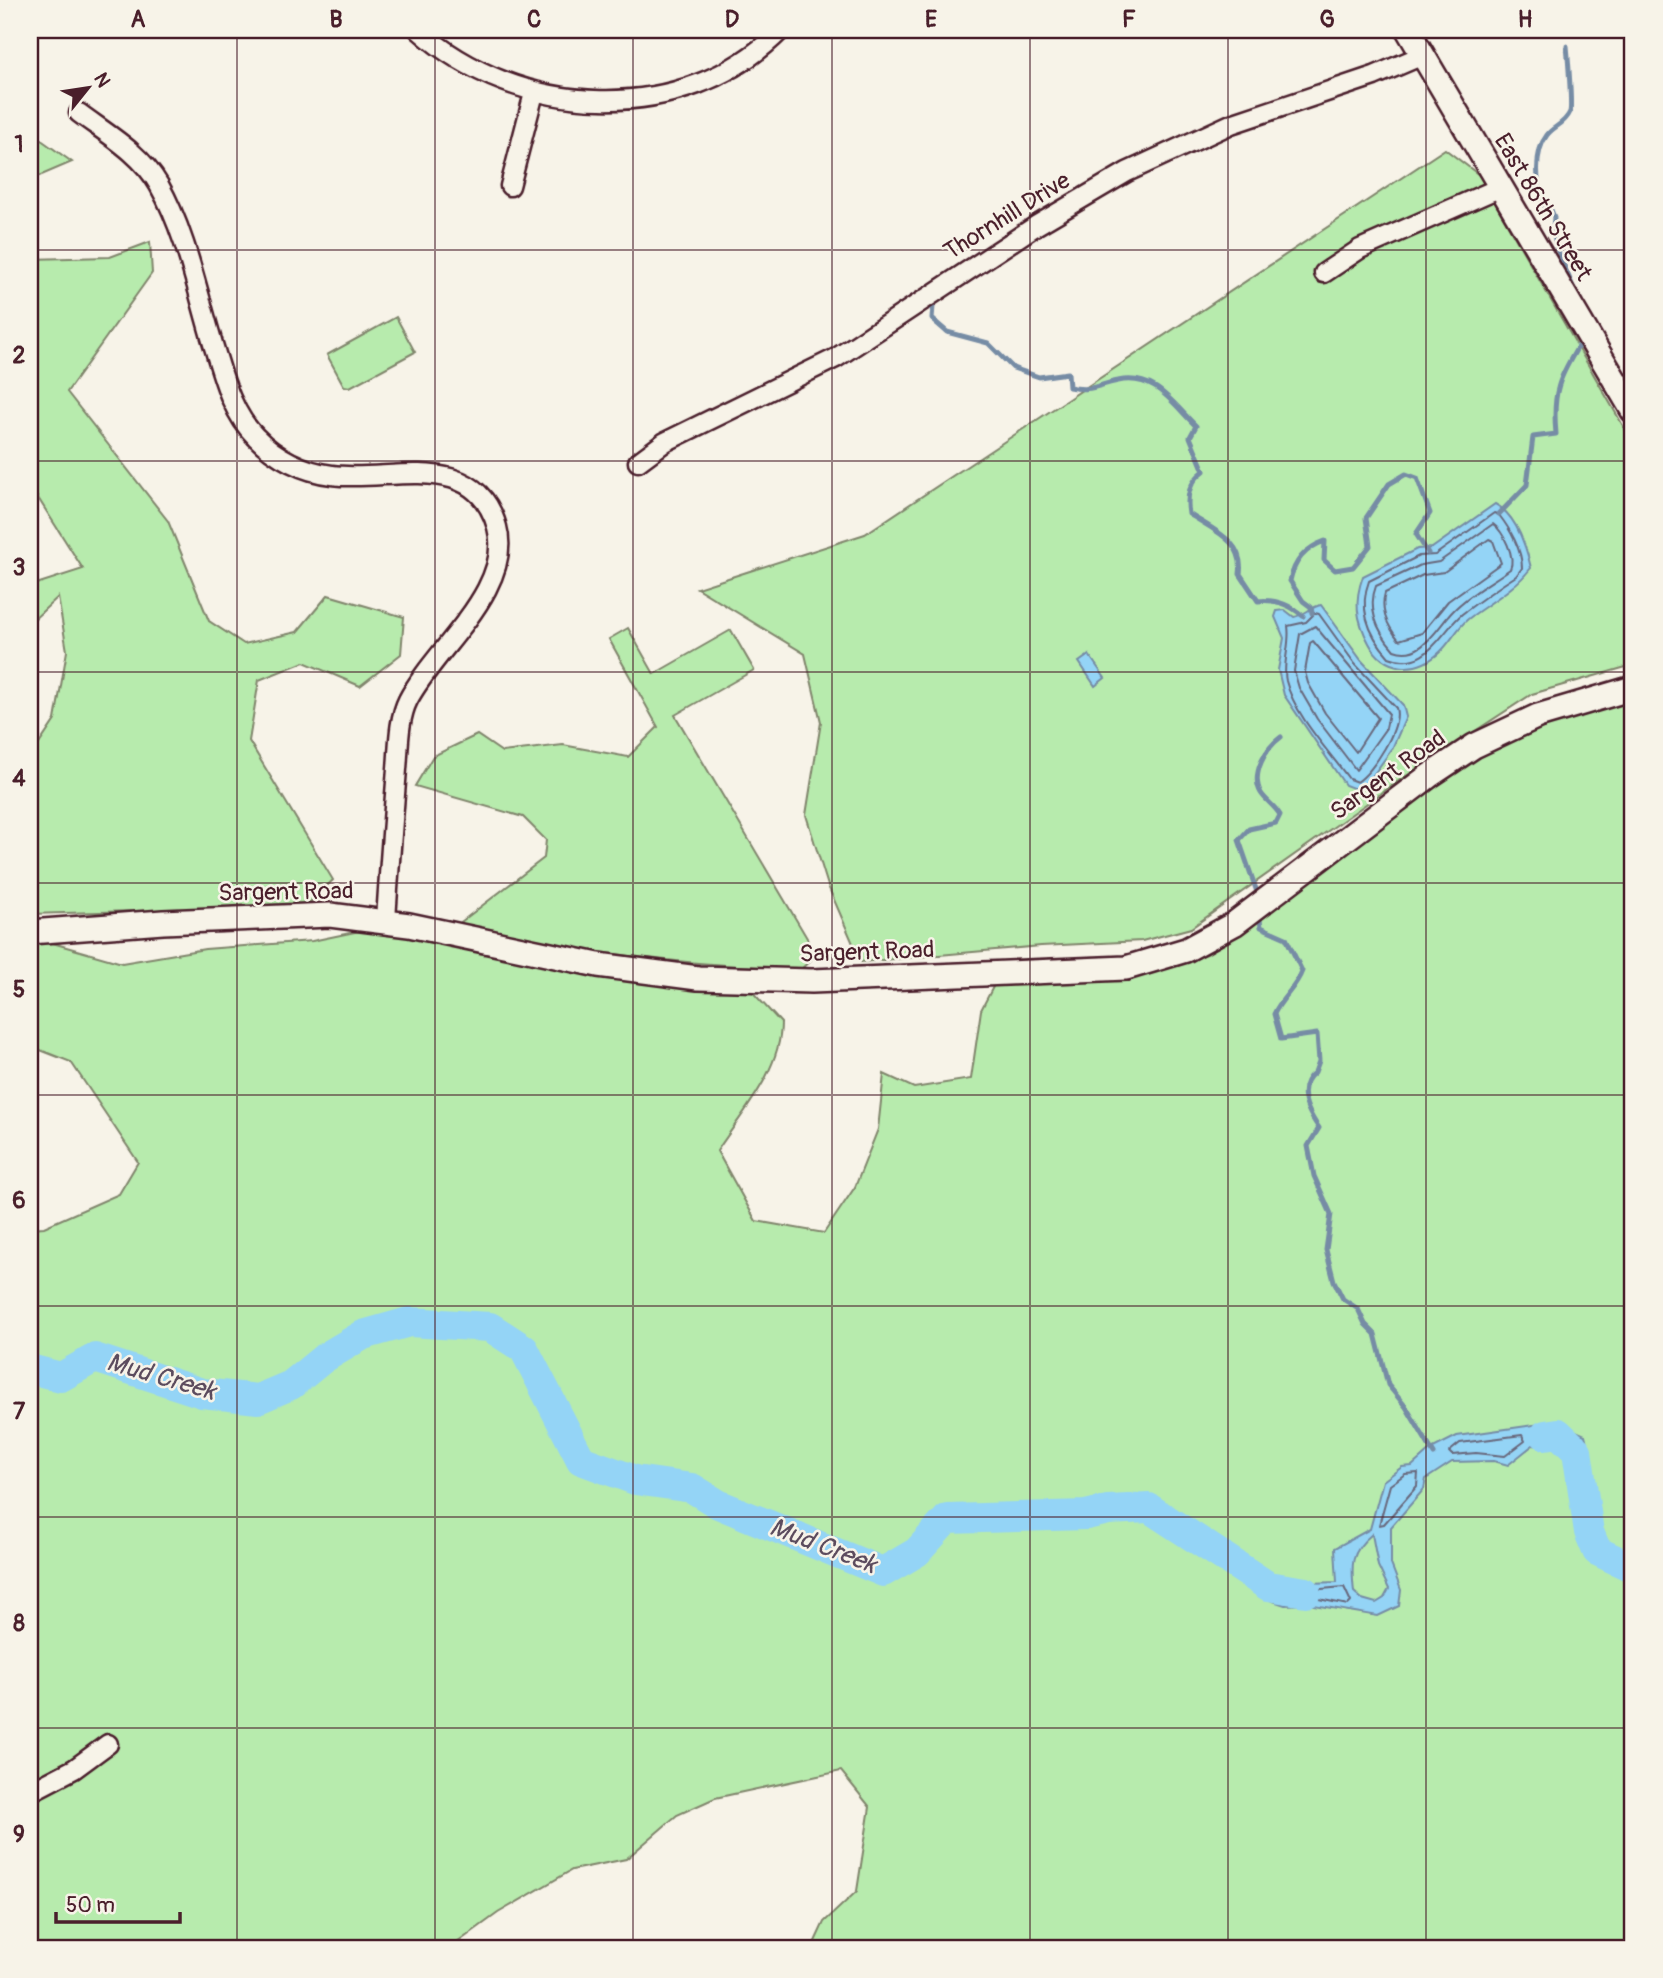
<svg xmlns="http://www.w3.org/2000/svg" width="1663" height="1978" font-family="Pangolin,sans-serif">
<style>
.green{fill:#b7ebad;stroke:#80856c;stroke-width:2}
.water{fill:#94d4f6;stroke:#768ca5;stroke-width:2;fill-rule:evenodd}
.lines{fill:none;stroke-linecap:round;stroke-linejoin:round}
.shore{stroke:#68677c;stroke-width:2}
.stream{stroke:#768ca5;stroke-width:5}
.river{stroke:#94d4f6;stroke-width:30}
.minor-casing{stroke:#4a1f2b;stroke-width:23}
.tertiary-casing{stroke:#4a1f2b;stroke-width:28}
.minor{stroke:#f7f3e8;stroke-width:18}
.tertiary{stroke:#f7f3e8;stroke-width:23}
.grid{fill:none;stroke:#4a1f2b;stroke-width:2;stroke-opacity:0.55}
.labels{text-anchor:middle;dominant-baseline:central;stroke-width:5;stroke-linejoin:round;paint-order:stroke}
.street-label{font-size:24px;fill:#4a1f2b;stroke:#f7f3e8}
.water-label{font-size:26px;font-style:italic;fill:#5c4c5e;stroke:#f7f3e8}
.neatline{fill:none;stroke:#4a1f2b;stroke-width:2.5}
.grid-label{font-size:23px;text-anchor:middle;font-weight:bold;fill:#4a1f2b}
</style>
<rect width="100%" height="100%" fill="#f7f3e8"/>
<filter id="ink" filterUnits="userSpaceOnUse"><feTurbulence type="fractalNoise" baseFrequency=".0143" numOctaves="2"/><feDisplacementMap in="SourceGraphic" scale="14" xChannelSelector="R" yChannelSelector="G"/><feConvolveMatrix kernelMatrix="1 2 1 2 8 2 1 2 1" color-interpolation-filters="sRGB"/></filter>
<g filter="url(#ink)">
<g class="green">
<path d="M30 132 72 162 30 180Z"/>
<path d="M1445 149 1479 175 1633 443V665L1532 694 1397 782 1191 928 1142 941 1041 946 861 962 828 886 806 815 821 722 805 654 697 588 865 534Z"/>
<path d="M150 242 152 273 67 392 168 521 209 621 244 644 297 632 328 595 404 617 401 654 360 686 304 662 259 680 249 741 333 880 306 906 30 914V745L37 747 55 720 67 651 58 597 30 623V586L83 569 38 498 30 490V259L110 257Z"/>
<path d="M396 317 415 352 350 387 344 386 327 355Z"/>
<path d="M628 628 654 674 731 630 754 670 675 715 807 938 811 960 801 969C687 965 568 952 457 925L544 858 546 840 523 817 415 786 433 756 477 735 502 752 563 745 628 757 658 727 609 639Z"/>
<path d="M1633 695V1948H812L824 1922 857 1891 870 1807 841 1771 715 1798 677 1815 626 1859 572 1870 498 1913 450 1948H30V1228L44 1227 119 1194 138 1162 71 1062 30 1046V942H49L122 963 205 949 312 941 374 928 409 933 652 985 748 987 781 1023C781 1070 742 1113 717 1151L756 1221 824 1233 855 1187 878 1129 884 1074 914 1088 971 1079 981 1010 995 983 1131 974 1207 954 1250 927 1425 789 1525 728Z"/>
</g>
<g class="water">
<path d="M1633 215V255L1627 245 1625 227Z"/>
<path d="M1495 504C1516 515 1526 546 1531 568 1515 589 1489 603 1468 619 1457 628 1451 642 1440 652 1417 674 1384 672 1369 643 1356 619 1354 601 1363 576L1417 549 1432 548Z"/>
<path d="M1321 605 1361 660 1403 705 1406 717 1392 749 1366 785 1358 790 1345 785 1284 695 1278 670 1284 638 1275 617 1277 611 1285 610 1294 617C1305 615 1310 607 1321 605Z"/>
<path d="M1089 655 1105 678 1095 686 1079 662Z"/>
<path d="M1555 1422 1585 1435 1588 1447 1562 1455 1554 1448 1533 1445 1508 1465 1494 1461 1452 1462 1426 1479 1424 1489 1391 1527V1564L1401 1590 1399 1606 1378 1616 1308 1604 1285 1605 1261 1597 1274 1576 1310 1583 1337 1582 1335 1548 1370 1529 1383 1481 1402 1467 1412 1466 1431 1449 1457 1436ZM1372 1534 1378 1566 1389 1589 1384 1598 1376 1603 1362 1599 1354 1592C1351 1565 1350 1552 1372 1534Z"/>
</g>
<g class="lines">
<g class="shore">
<path d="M1494 513 1499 515C1510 529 1522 550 1522 568L1516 576C1497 588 1479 601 1462 614 1440 633 1426 672 1389 657 1369 635 1358 610 1369 581L1419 556 1435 555Z"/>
<path d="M1493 524C1503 531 1516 557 1510 569 1492 582 1469 594 1453 611 1438 626 1422 661 1394 650 1378 632 1367 610 1376 586L1421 565 1439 562Z"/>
<path d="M1489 539 1493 541 1501 563 1448 601 1422 633 1399 640C1388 627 1380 610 1385 593L1423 575 1444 572Z"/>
<path d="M1315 613 1319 614 1355 664 1396 708C1402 727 1373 772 1357 782L1349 779C1328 750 1295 716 1286 681 1282 663 1291 644 1288 626L1306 622Z"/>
<path d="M1315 626 1389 714 1386 728 1356 770 1317 719 1299 688 1294 671 1300 634Z"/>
<path d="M1313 641 1378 718 1356 752 1325 713 1308 683 1305 672 1310 643Z"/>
<path d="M1555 1430 1576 1438 1577 1443 1564 1447 1537 1437 1539 1432Z"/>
<path d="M1522 1435 1525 1441 1505 1456 1476 1453 1452 1455 1449 1452 1460 1443Z"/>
<path d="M1418 1473 1417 1486 1384 1524 1379 1525 1390 1485 1405 1474Z"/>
<path d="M1279 1584 1310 1590 1344 1587 1351 1602 1348 1605 1309 1597 1286 1598 1274 1593Z"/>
</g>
<g class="stream">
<path d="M1567 46C1568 56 1572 105 1570 112 1565 124 1554 126 1547 135 1533 153 1537 185 1543 205L1551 210 1554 217 1553 230 1557 249 1576 294"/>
<path d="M933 306 932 319 947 332 988 343 1013 368 1039 377 1068 373 1069 387C1092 392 1096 385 1118 381 1155 373 1173 404 1196 426L1190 437 1204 471C1189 482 1186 496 1189 514 1213 530 1245 541 1240 574L1258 601C1275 599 1289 604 1303 616"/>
<path d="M1499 514 1527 485 1533 437 1556 434C1552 391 1559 379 1580 343"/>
<path d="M1312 613 1311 607 1303 601 1290 581C1294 561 1305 548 1325 541L1324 560 1335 570 1353 567 1370 546 1366 518 1389 484 1406 474 1417 478 1430 513 1416 534 1428 553"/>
<path d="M1257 892 1239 840 1249 829 1276 823 1280 815C1275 806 1266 801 1261 793 1250 774 1266 748 1281 737"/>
<path d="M1260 919 1261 927 1286 938 1302 971C1296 988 1282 997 1274 1014L1281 1039 1317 1034 1319 1061 1315 1072C1295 1087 1307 1111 1319 1128L1308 1146 1314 1176 1331 1214 1326 1250 1334 1281 1343 1299 1358 1309 1365 1324 1375 1334 1388 1385 1406 1407 1434 1454"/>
</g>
<g class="river">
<path d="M30 1369 61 1377 95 1358 202 1393 258 1399 291 1385 324 1358 363 1335 409 1322 490 1327 524 1349 581 1460 635 1480 692 1488 718 1504 883 1572 917 1552 947 1519 1086 1515 1108 1510 1149 1508 1268 1586 1306 1592"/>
<path d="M1545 1435 1558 1433 1577 1451 1589 1532 1597 1551 1633 1568"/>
</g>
<g class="minor-casing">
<g id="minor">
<path d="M419 30C517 118 684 129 781 30"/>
<path d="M79 113C107 134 141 153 159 185 186 233 197 291 213 344 223 376 231 412 256 437 275 457 304 472 332 475 389 483 475 448 497 527 514 589 434 649 408 700 398 720 399 747 397 769 393 820 389 870 386 921"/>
<path d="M510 186 534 93"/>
<path d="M1324 273 1360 249 1501 187"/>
<path d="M638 462 665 442 836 358 1037 225 1127 172 1231 124 1374 76 1423 55"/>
<path d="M30 1792 74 1769 108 1744"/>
</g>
</g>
<g class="tertiary-casing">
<g id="tertiary">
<path d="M1408 30 1633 411"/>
<path d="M30 932 163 922 330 915 409 925 598 965 698 978 812 981 1126 968 1186 950 1234 924 1429 776 1474 746 1538 716 1633 688"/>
</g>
</g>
<use href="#minor" class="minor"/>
<use href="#tertiary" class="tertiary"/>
</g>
</g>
<path class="grid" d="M237 30V1948M435 30V1948M633 30V1948M832 30V1948M1030 30V1948M1228 30V1948M1426 30V1948M30 250H1633M30 461H1633M30 672H1633M30 883H1633M30 1095H1633M30 1306H1633M30 1517H1633M30 1728H1633"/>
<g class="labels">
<g class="street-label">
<text transform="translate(1543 207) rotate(59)">East 86th Street</text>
<text transform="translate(1007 216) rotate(-32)">Thornhill Drive</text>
<text transform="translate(1388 775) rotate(-36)">Sargent Road</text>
<text transform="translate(286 892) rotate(-1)">Sargent Road</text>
<text transform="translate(867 952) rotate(-2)">Sargent Road</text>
</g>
<g class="water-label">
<text transform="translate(161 1377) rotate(16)">Mud Creek</text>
<text transform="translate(823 1546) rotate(21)">Mud Creek</text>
</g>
</g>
<rect width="1663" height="1978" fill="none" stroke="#f7f3e8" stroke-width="77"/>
<g transform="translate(88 88) rotate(60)" stroke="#f7f3e8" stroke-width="5" paint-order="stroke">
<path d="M0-5L12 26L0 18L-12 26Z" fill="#4a1f2b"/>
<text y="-10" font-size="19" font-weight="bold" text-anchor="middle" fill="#4a1f2b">N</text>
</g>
<path d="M56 1912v10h124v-10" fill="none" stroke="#4a1f2b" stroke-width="3.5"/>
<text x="66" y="1912" font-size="21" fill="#4a1f2b" stroke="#f7f3e8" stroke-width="5" paint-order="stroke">50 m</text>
<rect x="38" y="38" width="1586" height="1902" class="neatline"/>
<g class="grid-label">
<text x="138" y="27">A</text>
<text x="336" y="27">B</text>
<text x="534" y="27">C</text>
<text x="732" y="27">D</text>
<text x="931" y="27">E</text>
<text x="1129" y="27">F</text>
<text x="1327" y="27">G</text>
<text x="1525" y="27">H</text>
<text x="19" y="152">1</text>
<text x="19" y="363">2</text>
<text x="19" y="575">3</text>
<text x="19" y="786">4</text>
<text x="19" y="997">5</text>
<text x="19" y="1208">6</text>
<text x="19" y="1419">7</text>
<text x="19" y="1631">8</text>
<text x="19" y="1842">9</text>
</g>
</svg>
